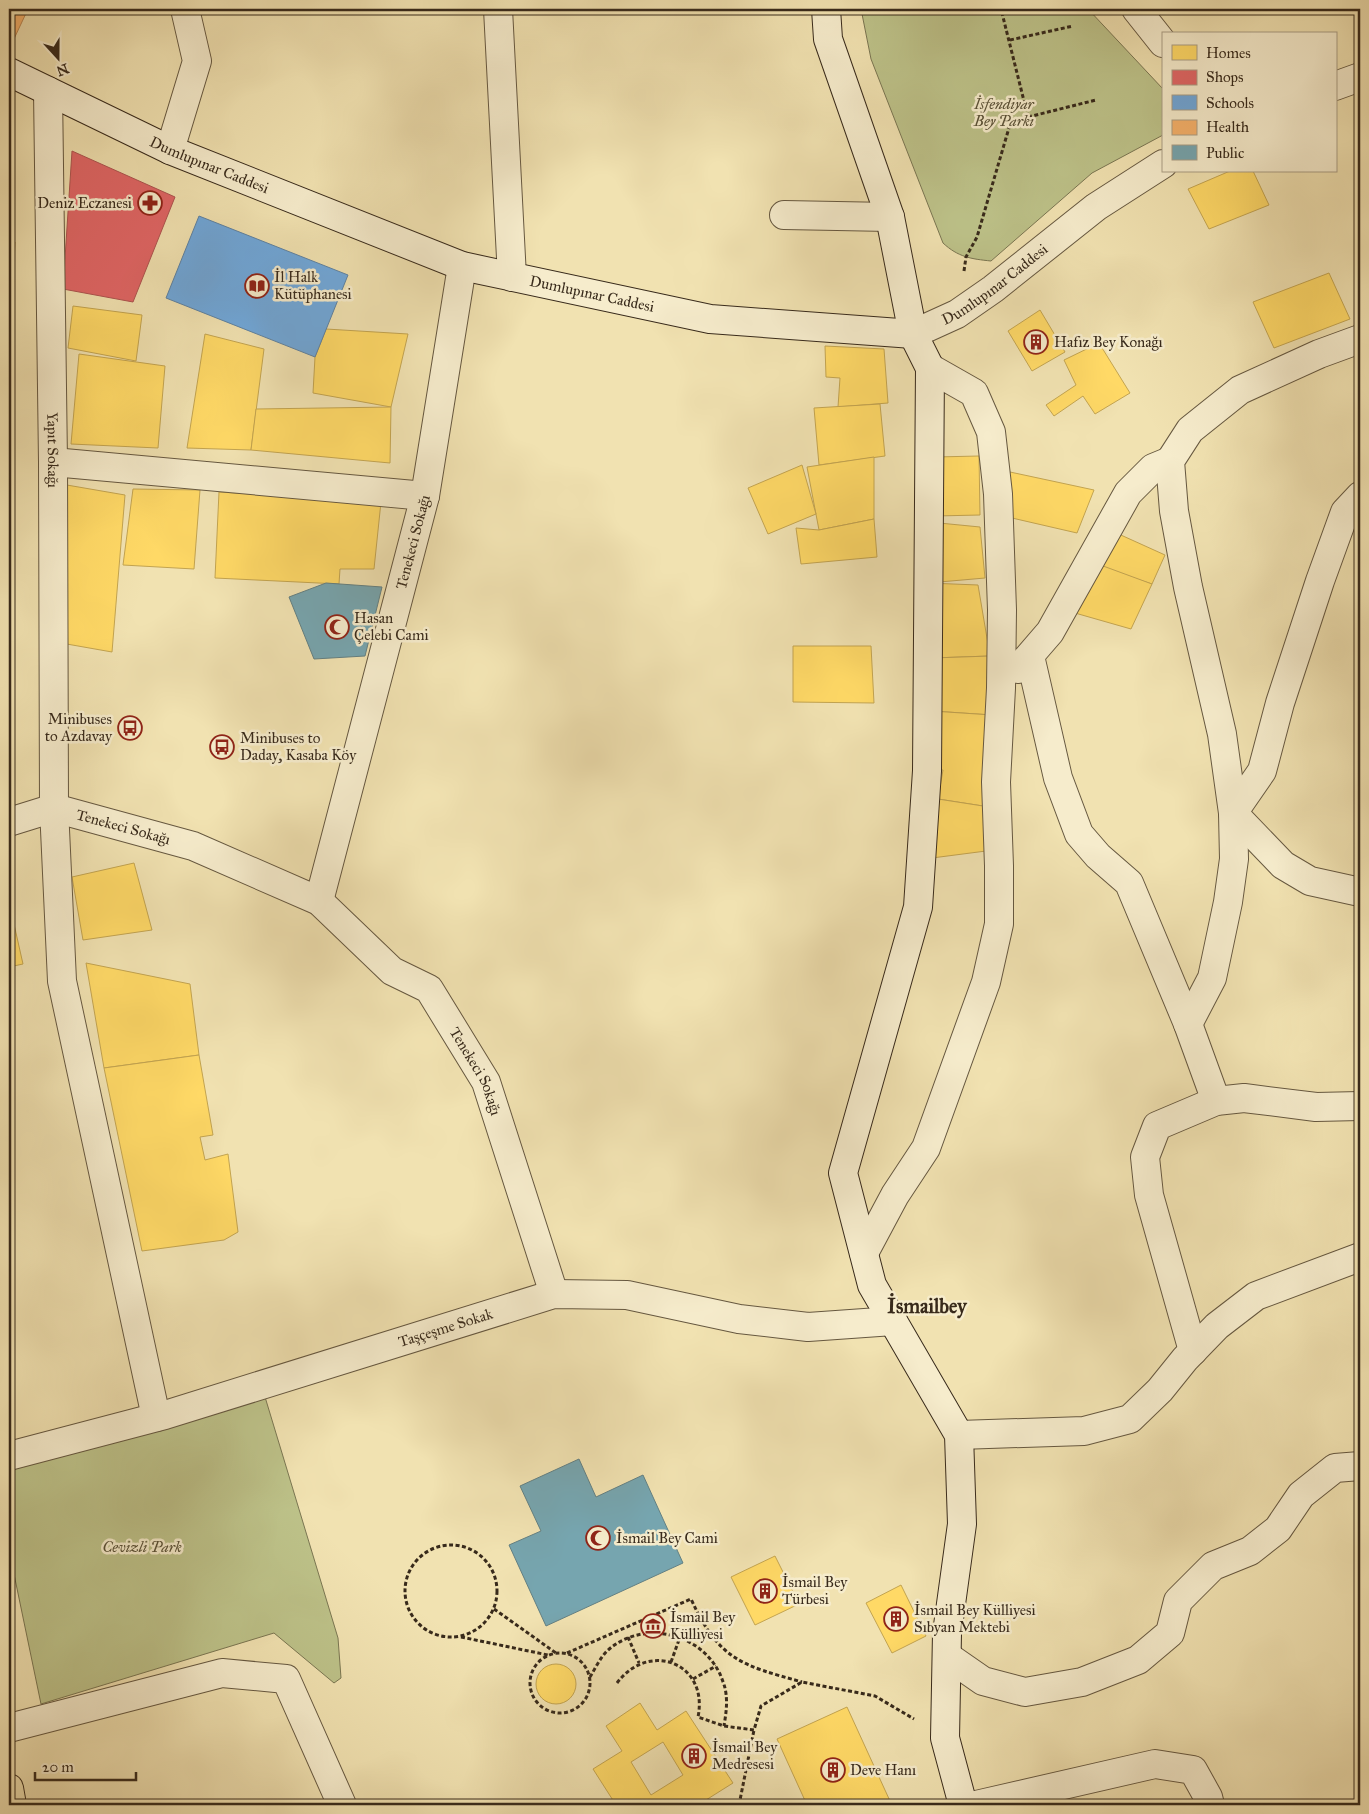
<svg xmlns="http://www.w3.org/2000/svg" width="1369" height="1814" font-family="'IM FELL Great Primer',serif">
<style>
.green{fill:#bdc289;stroke:#7a7652}
.homes{fill:#ffd966;stroke:#c3a450;fill-rule:evenodd}
.shops{fill:#e06666;stroke:#ae5450}
.schools{fill:#6fa8dc;stroke:#5e82a2}
.health{fill:#f6b26b;stroke:#bd8953}
.public{fill:#76a5af;stroke:#638083}
.lines{fill:none;stroke-linecap:round;stroke-linejoin:round}
.minor-casing{stroke:#665840;stroke-width:30}
.secondary-casing{stroke:#382a1b;stroke-width:30}
.primary-casing{stroke:#382a1b;stroke-width:30}
.path{stroke:#382a1b;stroke-width:3;stroke-dasharray:4 2.5;stroke-linecap:butt}
.minor{stroke:#f6eccc;stroke-width:28}
.secondary{stroke:#f6eccc;stroke-width:28}
.primary{stroke:#f1e2b1;stroke-width:28}
.labels{text-anchor:middle;dominant-baseline:central;stroke-width:5;stroke-linejoin:round;paint-order:stroke}
.park-label{font-size:15px;font-style:italic;fill:#595036;stroke:#f6eccc}
.street-label{font-size:15px;fill:#382a1b;stroke:#f6eccc}
.poi-label{font-size:15px;fill:#382a1b;stroke:#f6eccc;text-anchor:start}
.district-label{font-size:20px;font-weight:bold;fill:#382a1b;stroke:#f6eccc}
</style>
<rect width="100%" height="100%" fill="#f1e2b1"/>
<filter id="stains"><feTurbulence type="fractalNoise" baseFrequency=".004" numOctaves="4"/><feColorMatrix values="0 0 0 0 .2 0 0 0 0 .09 0 0 0 0 .02 0 0 0 .5 -.17"/></filter>
<radialGradient id="worn" r=".72"><stop offset=".6" stop-color="#630" stop-opacity="0"/><stop offset="1" stop-color="#630" stop-opacity=".3"/></radialGradient>
<g class="green">
<path d="M861 9H1088L1163 89V135L1092 173 991 261C971 259 958 257 943 243L871 59Z"/>
<path d="M262 1387 338 1638 341 1678 334 1683 274 1633 41 1704 9 1550V1460Z"/>
</g>
<g class="homes">
<path d="M1230 171H1253L1269 205 1209 229 1188 189Z"/>
<path d="M9 241 15 242 9 368Z"/>
<path d="M1329 273 1350 319 1274 348 1253 302Z"/>
<path d="M73 306 142 315 136 361 68 348Z"/>
<path d="M1040 310 1065 352 1032 371 1008 331Z"/>
<path d="M326 329 408 334 391 407 313 393 315 357Z"/>
<path d="M205 334 264 349 251 450 187 448Z"/>
<path d="M1099 343 1130 393 1095 414 1083 396 1054 416 1046 405 1076 385 1064 360Z"/>
<path d="M825 346 884 349 888 403 838 407 840 378 826 377Z"/>
<path d="M79 354 165 366 158 448 71 444Z"/>
<path d="M880 404 885 456 819 465 814 408Z"/>
<path d="M391 407 390 463 251 450 256 409Z"/>
<path d="M979 456 980 515 935 516V457Z"/>
<path d="M874 457V519L819 530 807 467Z"/>
<path d="M802 465 816 514 768 534 748 488Z"/>
<path d="M1010 472 1094 490 1077 533 999 515Z"/>
<path d="M61 484 125 495 112 652 61 643Z"/>
<path d="M133 489 200 490 194 569 123 565Z"/>
<path d="M219 492 381 502 374 569H340L339 584 215 578Z"/>
<path d="M874 519 877 557 801 564 796 528 819 530Z"/>
<path d="M929 522 980 527 985 578 928 583Z"/>
<path d="M1112 531 1165 555 1152 584 1088 563Z"/>
<path d="M1095 563 1152 584 1131 629 1068 611Z"/>
<path d="M928 583 978 585 990 656 932 658Z"/>
<path d="M793 646H871L874 703 793 702Z"/>
<path d="M990 656 992 715 932 711V658Z"/>
<path d="M932 711 992 715 983 806 938 799 943 770 930 769Z"/>
<path d="M938 799 983 806 986 851 932 858Z"/>
<path d="M134 863 152 930 83 940 72 877Z"/>
<path d="M9 902 23 964 9 967Z"/>
<path d="M86 963 190 984 199 1055 104 1068Z"/>
<path d="M199 1055 213 1135 200 1137 205 1160 228 1154 238 1232 224 1240 142 1251 104 1068Z"/>
<path d="M775 1556 799 1604 755 1625 731 1577Z"/>
<path d="M901 1585 926 1636 892 1653 866 1603Z"/>
<circle cx="556" cy="1684" r="20"/>
<path d="M640 1703 657 1730 686 1711 733 1783 698 1805H616L593 1769 622 1751 606 1726ZM663 1742 683 1775 651 1795 631 1762Z"/>
<path d="M847 1707 890 1801 881 1805H807L777 1739Z"/>
</g>
<path class="shops" d="M72 151 175 197 133 302 63 289Z"/>
<path class="schools" d="M199 216 348 275 315 357 166 298Z"/>
<path class="health" d="M9 9H28L13 41 9 39Z"/>
<g class="public">
<path d="M326 583 382 587 365 656 314 659 289 597Z"/>
<path d="M579 1459 596 1497 643 1475 683 1563 546 1626 509 1545 541 1531 520 1486Z"/>
</g>
<g class="lines">
<g class="minor-casing">
<g id="minor">
<path d="M498 9 512 277"/>
<path d="M1136 9 1163 43"/>
<path d="M1335 86 1360 77"/>
<path id="s1" d="M48 91 53 462 54 808 62 981 156 1417"/>
<path d="M170 150 197 61 185 9"/>
<path d="M784 215 890 217"/>
<path id="s2" d="M913 334 957 314 993 289 1096 207 1163 164"/>
<path d="M53 462 425 496"/>
<path d="M1360 496 1345 512 1320 581 1280 703 1262 771 1233 813 1283 865 1310 881 1360 892"/>
<path d="M1030 656 1058 778 1079 834 1098 856 1129 883 1188 1024 1216 1101"/>
<path d="M1018 669 1050 632 1128 493 1153 468 1170 461"/>
<path id="s3" d="M9 822 54 808 193 846 319 901 392 971 429 989 486 1082 554 1294"/>
<path id="s4" d="M319 901 425 496 462 266"/>
<path d="M1188 1024 1212 978 1228 902 1234 859 1233 813 1222 734 1188 587 1174 511 1170 461 1190 430 1240 390 1319 354 1360 339"/>
<path d="M864 1253 895 1195 926 1148 986 982 999 924V866L996 782 1001 688 1002 610 998 494 991 432 974 393 930 368"/>
<path d="M1193 1351 1149 1195 1145 1157 1157 1126 1216 1101 1244 1098 1316 1107 1360 1106"/>
<path d="M959 1435 1084 1431 1130 1419 1160 1390 1185 1359 1217 1326 1256 1296 1360 1257"/>
<path id="s5" d="M9 1456 165 1415 554 1294 627 1295 739 1319 808 1327 893 1321"/>
<path d="M947 1656 983 1681 1025 1692 1082 1682 1138 1660 1170 1633 1178 1601 1213 1566 1250 1551 1278 1529 1301 1495 1335 1468 1360 1466"/>
<path d="M9 1728 222 1673 286 1679 342 1805"/>
<path d="M976 1805 1155 1764 1193 1770 1208 1797 1210 1805"/>
</g>
</g>
<g class="secondary-casing">
<g id="secondary">
<path d="M826 9 828 39 890 217 913 334 930 368 927 771 918 907 843 1173 872 1285 959 1435 962 1524 947 1633 945 1738 963 1805"/>
<path id="s6" d="M9 72 170 150 462 266 710 319 913 334"/>
</g>
</g>
<g class="primary-casing">
<path id="primary" d="M9 1788 12 1805"/>
</g>
<g class="path">
<path d="M1010 40 1073 26"/>
<path d="M1028 117 1096 100"/>
<path d="M964 271 966 257 977 237 1011 121 1028 117 1001 9"/>
<circle cx="451" cy="1591" r="46"/>
<path d="M494 1609 556 1653"/>
<path d="M461 1637 548 1655"/>
<path d="M628 1637 639 1663"/>
<circle cx="560" cy="1683" r="30"/>
<path d="M567 1653 691 1599C719 1660 741 1665 802 1682"/>
<path d="M671 1662 680 1637"/>
<path d="M590 1677C595 1669 600 1658 607 1651 642 1619 700 1632 720 1674 722 1679 724 1684 725 1688 728 1702 726 1713 724 1726"/>
<path d="M693 1679 716 1666"/>
<path d="M617 1683C649 1640 709 1663 698 1717L724 1726 754 1730 761 1706 802 1682 875 1696 914 1719"/>
<path d="M739 1805 754 1730"/>
</g>
<use href="#minor" class="minor"/>
<use href="#secondary" class="secondary"/>
<use href="#primary" class="primary"/>
</g>
<defs>
<g id="pharmacy-ring" transform="scale(1.25)"><circle r="9.5" fill="#f6eccc" stroke="#8f2418" stroke-width="1.5"/><path d="M-2-6h4v4h4v4h-4v4h-4v-4h-4v-4h4Z" fill="#8f2418"/></g>
<g id="library-ring" transform="scale(1.25)"><circle r="9.5" fill="#f6eccc" stroke="#8f2418" stroke-width="1.5"/><path d="M-6-4Q-3-5.5-.7-3.5V5Q-3 3-6 4ZM6-4Q3-5.5 .7-3.5V5Q3 3 6 4Z" fill="#8f2418"/></g>
<g id="building-ring" transform="scale(1.25)"><circle r="9.5" fill="#f6eccc" stroke="#8f2418" stroke-width="1.5"/><path d="M-4-6H4V6H1V3H-1V6H-4ZM-2.5-4.3h1.7v1.8h-1.7ZM.8-4.3h1.7v1.8H.8ZM-2.5-1h1.7V.8h-1.7ZM.8-1h1.7V.8H.8Z" fill="#8f2418"/></g>
<g id="mosque-ring" transform="scale(1.25)"><circle r="9.5" fill="#f6eccc" stroke="#8f2418" stroke-width="1.5"/><path d="M3.5-4.9A6 6 0 1 0 3.5 4.9A5 5 0 1 1 3.5-4.9Z" fill="#8f2418"/></g>
<g id="bus-ring" transform="scale(1.25)"><circle r="9.5" fill="#f6eccc" stroke="#8f2418" stroke-width="1.5"/><path d="M-5-6H5V4H4V6H2V4H-2V6H-4V4H-5ZM-3.5-4V0h7V-4ZM-3.5 1.2v1.5H-2V1.2ZM2 1.2v1.5H3.5V1.2Z" fill="#8f2418"/></g>
<g id="museum-ring" transform="scale(1.25)"><circle r="9.5" fill="#f6eccc" stroke="#8f2418" stroke-width="1.5"/><path d="M0-6L6-3V-2H-6V-3ZM-5-1h2V3h-2ZM-1-1h2V3h-2ZM3-1h2V3H3ZM-6 4H6V6H-6Z" fill="#8f2418"/></g>
</defs>
<g fill-rule="evenodd">
<use href="#pharmacy-ring" x="150" y="203"/>
<use href="#library-ring" x="257" y="286"/>
<use href="#building-ring" x="1036" y="342"/>
<use href="#mosque-ring" x="337" y="627"/>
<use href="#bus-ring" x="130" y="728"/>
<use href="#bus-ring" x="222" y="747"/>
<use href="#mosque-ring" x="598" y="1538"/>
<use href="#building-ring" x="765" y="1591"/>
<use href="#building-ring" x="896" y="1619"/>
<use href="#museum-ring" x="653" y="1626"/>
<use href="#building-ring" x="694" y="1756"/>
<use href="#building-ring" x="833" y="1770"/>
</g>
<g class="labels">
<g class="park-label">
<text x="1004" y="104">İsfendiyar<tspan x="1004" dy="17">Bey Parkı</tspan></text>
<text x="142" y="1547">Cevizli Park</text>
</g>
<g class="street-label">
<text stroke="none"><textPath href="#s6" startOffset="221">Dumlupınar Caddesi</textPath></text>
<text stroke="none"><textPath href="#s2" startOffset="96">Dumlupınar Caddesi</textPath></text>
<text stroke="none"><textPath href="#s6" startOffset="626">Dumlupınar Caddesi</textPath></text>
<text stroke="none"><textPath href="#s1" startOffset="359">Yapıt Sokağı</textPath></text>
<text stroke="none"><textPath href="#s4" startOffset="371">Tenekeci Sokağı</textPath></text>
<text stroke="none"><textPath href="#s3" startOffset="119">Tenekeci Sokağı</textPath></text>
<text stroke="none"><textPath href="#s3" startOffset="566">Tenekeci Sokağı</textPath></text>
<text stroke="none"><textPath href="#s5" startOffset="455">Taşçeşme Sokak</textPath></text>
</g>
<g class="poi-label">
<text x="132" y="203" text-anchor="end">Deniz Eczanesi</text>
<text x="274" y="277">İl Halk<tspan x="274" dy="17">Kütüphanesi</tspan></text>
<text x="1054" y="342">Hafız Bey Konağı</text>
<text x="354" y="618">Hasan<tspan x="354" dy="17">Çelebi Cami</tspan></text>
<text x="112" y="719" text-anchor="end">Minibuses<tspan x="112" dy="17">to Azdavay</tspan></text>
<text x="240" y="738">Minibuses to<tspan x="240" dy="17">Daday, Kasaba Köy</tspan></text>
<text x="616" y="1538">İsmail Bey Cami</text>
<text x="782" y="1582">İsmail Bey<tspan x="782" dy="17">Türbesi</tspan></text>
<text x="914" y="1610">İsmail Bey Külliyesi<tspan x="914" dy="17">Sıbyan Mektebi</tspan></text>
<text x="670" y="1617">İsmail Bey<tspan x="670" dy="17">Külliyesi</tspan></text>
<text x="712" y="1747">İsmail Bey<tspan x="712" dy="17">Medresesi</tspan></text>
<text x="850" y="1770">Deve Hanı</text>
</g>
<g class="district-label">
<text x="927" y="1306">İsmailbey</text>
</g>
</g>
<rect width="1369" height="1814" fill="none" stroke="#f1e2b1" stroke-width="30"/>
<rect x="10" y="10" width="1349" height="1794" fill="none" stroke="#382a1b" stroke-width="2.5"/>
<rect x="15" y="15" width="1339" height="1784" fill="none" stroke="#382a1b"/>
<rect x="1162" y="32" width="175" height="140" fill="#f6eccc" stroke="#aa9e85"/>
<rect x="1172" y="45" width="25" height="15" fill="#ffd966" stroke="#aa9e85"/>
<text x="1206" y="58" font-size="15" fill="#382a1b">Homes</text>
<rect x="1172" y="70" width="25" height="15" fill="#e06666" stroke="#aa9e85"/>
<text x="1206" y="82" font-size="15" fill="#382a1b">Shops</text>
<rect x="1172" y="95" width="25" height="15" fill="#6fa8dc" stroke="#aa9e85"/>
<text x="1206" y="108" font-size="15" fill="#382a1b">Schools</text>
<rect x="1172" y="120" width="25" height="15" fill="#f6b26b" stroke="#aa9e85"/>
<text x="1206" y="132" font-size="15" fill="#382a1b">Health</text>
<rect x="1172" y="145" width="25" height="15" fill="#76a5af" stroke="#aa9e85"/>
<text x="1206" y="158" font-size="15" fill="#382a1b">Public</text>
<g transform="translate(58 58) rotate(159)" stroke="#f6eccc" stroke-width="4" paint-order="stroke">
<path d="M0-4L9 19L0 12L-9 19Z" fill="#382a1b"/>
<text y="-8" font-size="14" font-weight="bold" text-anchor="middle" fill="#382a1b">N</text>
</g>
<path d="M35 1772v8h101v-8" fill="none" stroke="#382a1b" stroke-width="2.5"/>
<text x="42" y="1772" font-size="15" fill="#382a1b" stroke="#f6eccc" stroke-width="4" paint-order="stroke">20 m</text>
<rect width="100%" height="100%" filter="url(#stains)"/>
<rect width="100%" height="100%" fill="url(#worn)"/>
</svg>
